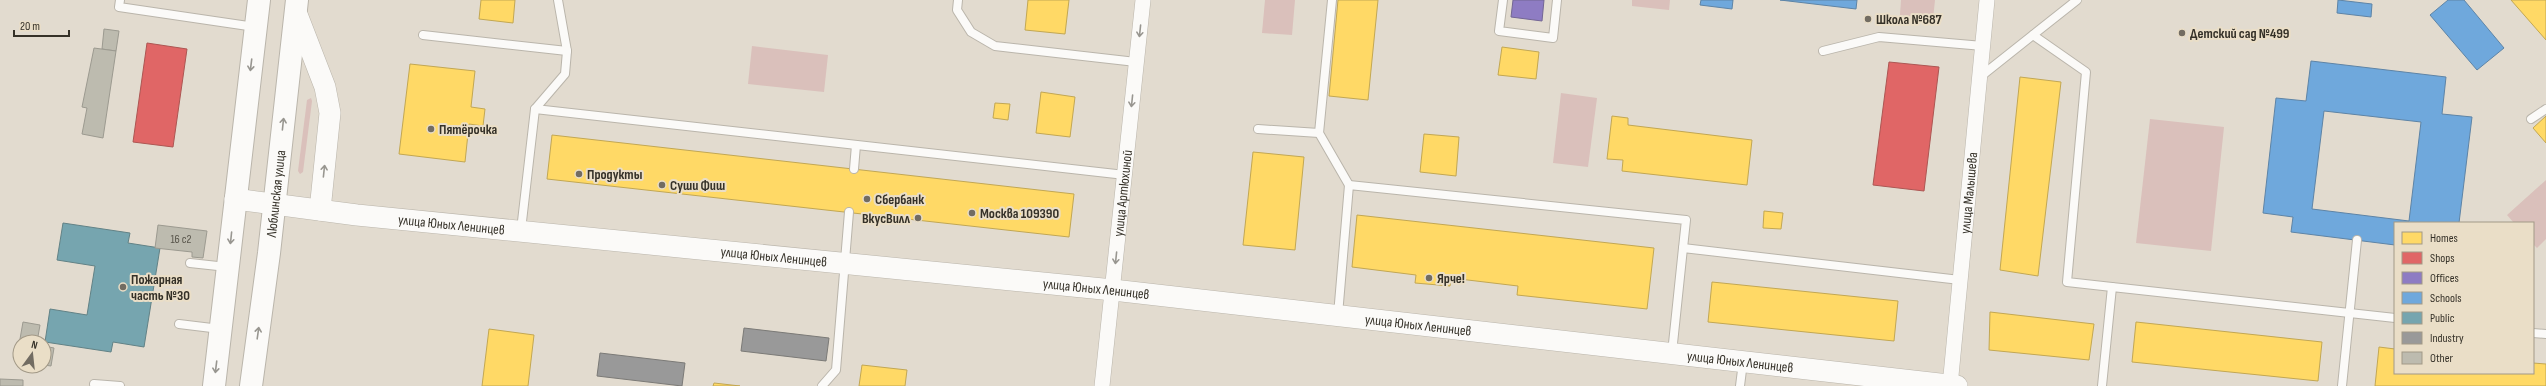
<svg xmlns="http://www.w3.org/2000/svg" width="2546" height="386" font-family="'Sofia Sans Condensed',sans-serif">
<style>
.green{fill:#dac0bb}
.homes{fill:#ffd966;stroke:#c2a753}
.shops{fill:#e06666;stroke:#ad5653}
.offices{fill:#8e7cc3;stroke:#736694}
.schools{fill:#6fa8dc;stroke:#5e84a6;fill-rule:evenodd}
.public{fill:#76a5af;stroke:#628286}
.industry{fill:#999;stroke:#7b7a77}
.building{fill:#bdbbaf;stroke:#9c9a90}
.lines{fill:none;stroke-linecap:round;stroke-linejoin:round}
.service-casing{stroke:#bab5ab;stroke-width:10}
.minor-casing{stroke:#bab5ab;stroke-width:16}
.secondary-casing{stroke:#bab5ab;stroke-width:22}
.primary-casing{stroke:#bab5ab;stroke-width:24}
.service{stroke:#fbfaf8;stroke-width:8}
.minor{stroke:#fbfaf8;stroke-width:15}
.secondary{stroke:#fbfaf8;stroke-width:21}
.primary{stroke:#fbfaf8;stroke-width:22}
.oneway{stroke:#989690}
.poi-dot{fill:#726c62;stroke:#eadec7;stroke-width:1.5}
.labels{text-anchor:middle;dominant-baseline:central;stroke-width:4;stroke-linejoin:round;paint-order:stroke}
.number-label{font-size:12px;fill:#57544a}
.poi-label{font-size:14px;font-weight:bold;fill:#353128;stroke:#eadec7;text-anchor:start}
.street-label{font-size:14px;fill:#353128;stroke:#eadec7}
</style>
<rect width="100%" height="100%" fill="#e2dbcf"/>
<g class="green">
<path d="M1265 0H1295L1292 35 1262 33Z"/>
<path d="M1632 0H1670L1669 10 1632 6Z"/>
<path d="M1901 0H1935L1933 19 1900 15Z"/>
<path d="M752 46 828 55 824 92 748 84Z"/>
<path d="M1561 93 1597 98 1588 167 1553 163Z"/>
<path d="M311 98 312 101 303 172 300 174 298 171 307 100Z"/>
<path d="M2150 119 2224 127 2211 251 2136 243Z"/>
<path d="M2546 180V239L2537 248 2533 244V223H2514L2507 215Z"/>
</g>
<g class="homes">
<path d="M481 0H515L513 23 479 19Z"/>
<path d="M1028 0H1069L1065 34 1025 30Z"/>
<path d="M1338 0H1378L1368 100 1329 96Z"/>
<path d="M2511 0H2546V40Z"/>
<path d="M1502 47 1539 52 1536 79 1498 75Z"/>
<path d="M410 64 475 71 471 107 485 109 483 126 469 124 465 162 399 154Z"/>
<path d="M2020 77 2061 82 2038 276 2000 270Z"/>
<path d="M1041 92 1075 97 1070 137 1036 133Z"/>
<path d="M995 103 1010 104 1008 120 993 118Z"/>
<path d="M1612 116 1628 118V125L1752 140 1747 185 1622 171 1623 160 1607 159Z"/>
<path d="M2546 116V143L2533 128Z"/>
<path d="M1424 134 1459 137 1456 176 1420 172Z"/>
<path d="M552 135 1074 194 1069 237 547 179Z"/>
<path d="M1253 152 1304 157 1295 250 1243 245Z"/>
<path d="M1764 211 1783 213 1781 229 1763 228Z"/>
<path d="M1357 215 1654 248 1647 309 1517 295 1518 286 1451 278 1450 286 1415 283 1416 275 1352 267Z"/>
<path d="M1712 282 1898 301 1894 341 1708 322Z"/>
<path d="M1990 312 2094 324 2089 360 1989 350Z"/>
<path d="M2136 322 2322 342 2318 381 2132 362Z"/>
<path d="M489 329 534 335 528 386H482Z"/>
<path d="M2379 347 2395 349V373H2533V363L2546 364V386H2375Z"/>
<path d="M862 365 907 370 905 386H859Z"/>
<path d="M714 383 740 386H713Z"/>
</g>
<g class="shops">
<path d="M147 43 187 49 173 147 133 142Z"/>
<path d="M1889 62 1939 67 1924 191 1873 185Z"/>
</g>
<path class="offices" d="M1513 0H1544L1542 21 1511 17Z"/>
<g class="schools">
<path d="M1701 0H1733L1732 9 1700 5Z"/>
<path d="M1780 0H1857L1856 9Z"/>
<path d="M2338 0 2372 4 2371 17 2337 13Z"/>
<path d="M2448 0H2464L2504 48 2477 70 2430 15Z"/>
<path d="M2311 61 2446 77 2442 114 2472 117 2459 223H2395V245L2291 232 2293 217 2263 213 2276 98 2306 101ZM2324 111 2421 122 2409 221 2312 209Z"/>
</g>
<path class="public" d="M63 223 130 233 128 243 160 248 144 347 113 342 111 352 45 342 50 309 87 315 95 266 57 260Z"/>
<g class="industry">
<path d="M744 328 829 338 826 361 741 351Z"/>
<path d="M600 353 685 363 682 386 597 376Z"/>
</g>
<g class="building">
<path d="M104 29 119 31 116 51 102 49Z"/>
<path d="M94 48 116 51 103 138 82 134 87 108 82 107Z"/>
<path d="M158 225 207 231 203 258 192 257V252L155 248Z"/>
<path d="M23 322 40 325 37 342 20 339Z"/>
<path d="M44 346 54 348 51 366 44 365Z"/>
<path d="M0 379 23 380V386H0Z"/>
</g>
<g class="lines">
<g class="service-casing">
<g id="service">
<path d="M120 0 119 7 255 27"/>
<path d="M958 0 957 10 971 32 995 46 1136 62"/>
<path d="M1332 0 1319 133 1349 185"/>
<path d="M1503 0 1499 31 1553 38 1557 0"/>
<path d="M423 35 567 51"/>
<path d="M2033 35 2086 72 2067 282 2112 287"/>
<path d="M1823 51 1879 37 1983 46"/>
<path d="M1980 77 2077 0"/>
<path d="M535 109 1125 175"/>
<path d="M2531 119 2546 109"/>
<path d="M1258 129 1319 133"/>
<path d="M854 169 856 145"/>
<path d="M521 230 535 109 565 74 567 51 558 0"/>
<path d="M190 263 227 267"/>
<path d="M1338 315 1349 185 1686 220 1683 248"/>
<path d="M179 324 220 329"/>
<path d="M2533 333 2546 334"/>
<path d="M1672 353 1683 248 1960 280"/>
<path d="M94 384 120 386"/>
<path d="M822 386 836 370 849 212"/>
<path d="M1740 386 1743 362"/>
<path d="M2102 386 2112 287 2395 318"/>
<path d="M2342 386 2357 240"/>
</g>
</g>
<g class="minor-casing">
<g id="minor">
<path id="s1" d="M1102 386 1143 0"/>
<path id="s2" d="M1950 386 1987 0"/>
</g>
</g>
<g class="secondary-casing">
<g id="secondary">
<path d="M296 12 325 87 330 113 320 210"/>
<path id="s3" d="M235 199 357 215 1113 290 1957 386"/>
</g>
</g>
<g class="primary-casing">
<g id="primary">
<path d="M214 386 259 0"/>
<path id="s4" d="M251 386 269 253 297 0"/>
</g>
</g>
<use href="#service" class="service"/>
<use href="#minor" class="minor"/>
<use href="#secondary" class="secondary"/>
<use href="#primary" class="primary"/>
</g>
<defs><path id="oneway-shaft" d="M-6 0H5M1.5-3L5.5 0L1.5 3" fill="none" stroke-width="1.6" stroke-linecap="round" stroke-linejoin="round"/></defs>
<g class="oneway">
<use href="#oneway-shaft" transform="translate(1140 31) rotate(96)"/>
<use href="#oneway-shaft" transform="translate(251 65) rotate(97)"/>
<use href="#oneway-shaft" transform="translate(1132 101) rotate(96)"/>
<use href="#oneway-shaft" transform="translate(283 124) rotate(-84)"/>
<use href="#oneway-shaft" transform="translate(324 171) rotate(-84)"/>
<use href="#oneway-shaft" transform="translate(231 238) rotate(96)"/>
<use href="#oneway-shaft" transform="translate(1116 258) rotate(96)"/>
<use href="#oneway-shaft" transform="translate(258 333) rotate(-82)"/>
<use href="#oneway-shaft" transform="translate(216 367) rotate(97)"/>
</g>
<g class="poi-dot">
<circle cx="1868" cy="19" r="4"/>
<circle cx="2182" cy="33" r="4"/>
<circle cx="431" cy="129" r="4"/>
<circle cx="579" cy="174" r="4"/>
<circle cx="662" cy="185" r="4"/>
<circle cx="867" cy="199" r="4"/>
<circle cx="972" cy="213" r="4"/>
<circle cx="918" cy="218" r="4"/>
<circle cx="1429" cy="278" r="4"/>
<circle cx="123" cy="287" r="4"/>
</g>
<g class="labels">
<g class="number-label">
<text x="181" y="239">16 с2</text>
</g>
<g class="poi-label">
<text x="1876" y="19">Школа №687</text>
<text x="2190" y="33">Детский сад №499</text>
<text x="439" y="129">Пятёрочка</text>
<text x="587" y="174">Продукты</text>
<text x="670" y="185">Суши Фиш</text>
<text x="875" y="199">Сбербанк</text>
<text x="980" y="213">Москва 109390</text>
<text x="910" y="218" text-anchor="end">ВкусВилл</text>
<text x="1437" y="278">Ярче!</text>
<text x="131" y="279">Пожарная<tspan x="131" dy="16">часть №30</tspan></text>
</g>
<g class="street-label">
<text stroke="none"><textPath href="#s4" startOffset="194">Люблинская улица</textPath></text>
<text stroke="none"><textPath href="#s1" startOffset="194">улица Артюхиной</textPath></text>
<text stroke="none"><textPath href="#s2" startOffset="194">улица Малышева</textPath></text>
<text stroke="none"><textPath href="#s3" startOffset="218">улица Юных Ленинцев</textPath></text>
<text stroke="none"><textPath href="#s3" startOffset="542">улица Юных Ленинцев</textPath></text>
<text stroke="none"><textPath href="#s3" startOffset="866">улица Юных Ленинцев</textPath></text>
<text stroke="none"><textPath href="#s3" startOffset="1190">улица Юных Ленинцев</textPath></text>
<text stroke="none"><textPath href="#s3" startOffset="1514">улица Юных Ленинцев</textPath></text>
</g>
</g>
<rect x="2394" y="222" width="140" height="152" fill="#eadec7" stroke="#a29987"/>
<rect x="2402" y="232" width="20" height="12" fill="#ffd966" stroke="#a29987"/>
<text x="2430" y="242" font-size="12" fill="#353128">Homes</text>
<rect x="2402" y="252" width="20" height="12" fill="#e06666" stroke="#a29987"/>
<text x="2430" y="262" font-size="12" fill="#353128">Shops</text>
<rect x="2402" y="272" width="20" height="12" fill="#8e7cc3" stroke="#a29987"/>
<text x="2430" y="282" font-size="12" fill="#353128">Offices</text>
<rect x="2402" y="292" width="20" height="12" fill="#6fa8dc" stroke="#a29987"/>
<text x="2430" y="302" font-size="12" fill="#353128">Schools</text>
<rect x="2402" y="312" width="20" height="12" fill="#76a5af" stroke="#a29987"/>
<text x="2430" y="322" font-size="12" fill="#353128">Public</text>
<rect x="2402" y="332" width="20" height="12" fill="#999999" stroke="#a29987"/>
<text x="2430" y="342" font-size="12" fill="#353128">Industry</text>
<rect x="2402" y="352" width="20" height="12" fill="#bdbbaf" stroke="#a29987"/>
<text x="2430" y="362" font-size="12" fill="#353128">Other</text>
<g transform="translate(32 354) rotate(15)"><circle r="19" fill="#eadec7" stroke="#a29987"/>
<path d="M0-3L7 15L0 10L-7 15Z" fill="#726c62"/>
<text y="-6" font-size="11" font-weight="bold" text-anchor="middle" fill="#353128">N</text>
</g>
<path d="M14 30v6h55v-6" fill="none" stroke="#353128" stroke-width="2"/>
<text x="20" y="30" font-size="12" fill="#353128" stroke="#eadec7" stroke-width="3" paint-order="stroke">20 m</text>
</svg>
